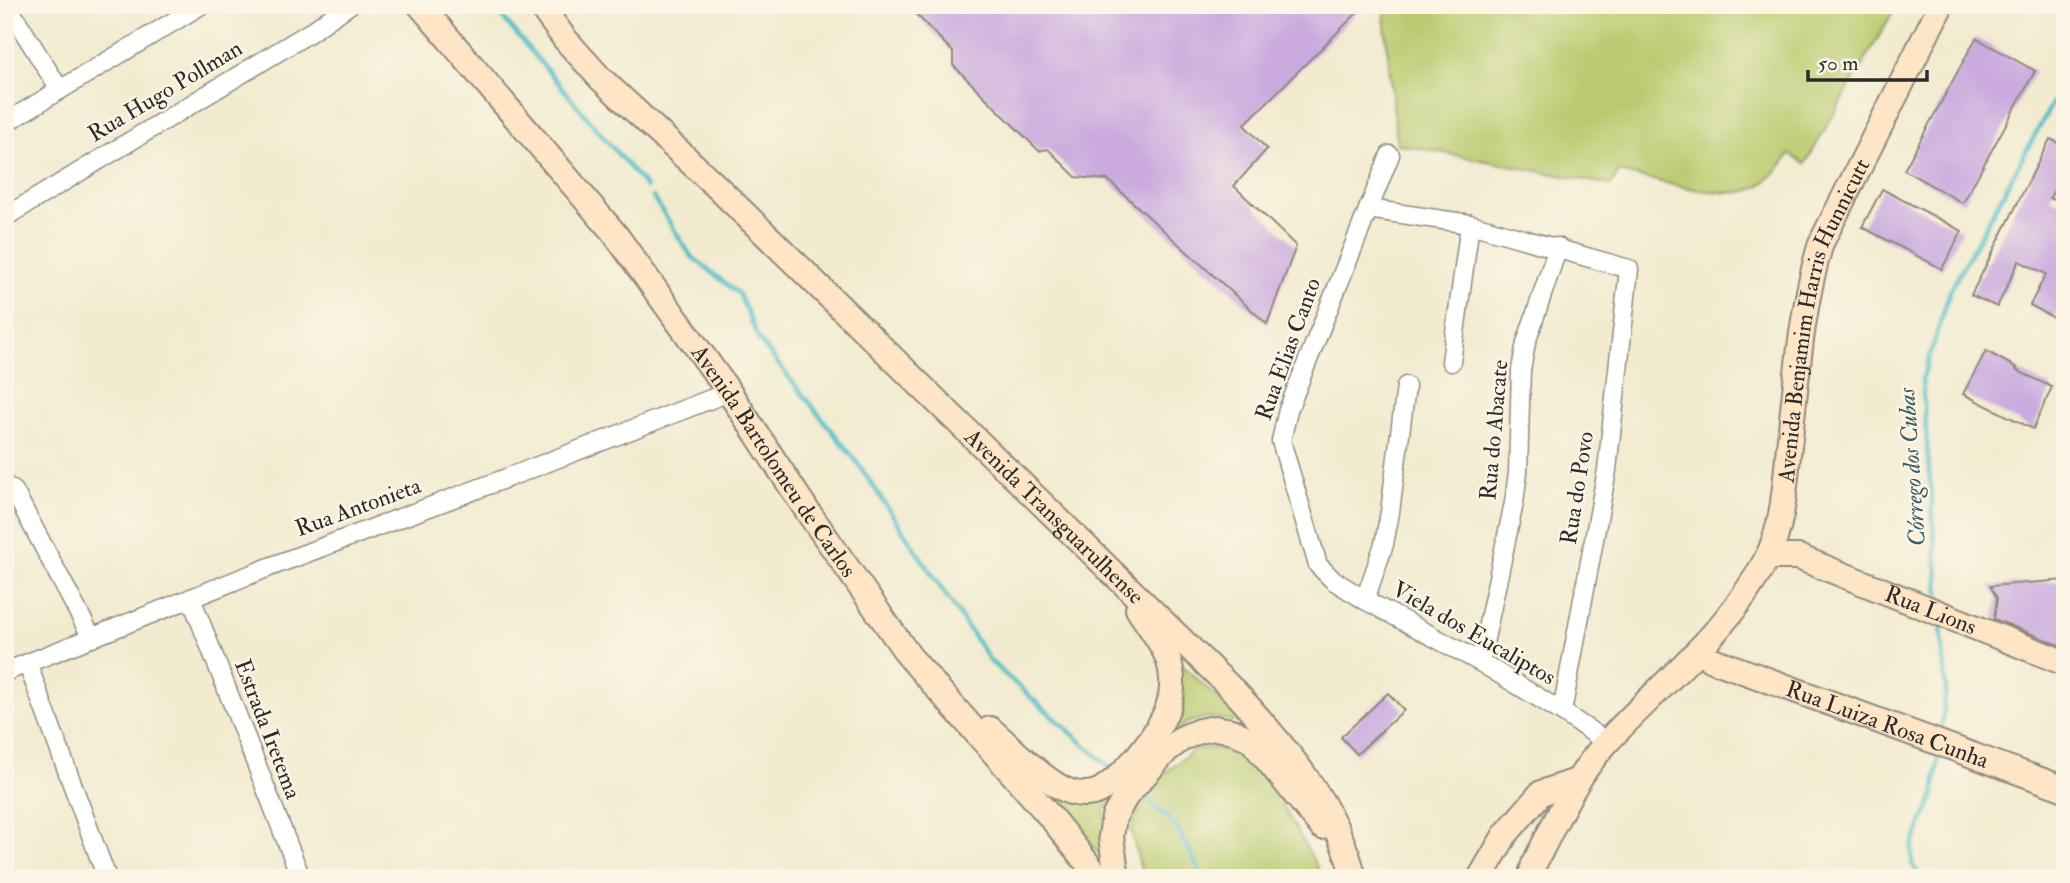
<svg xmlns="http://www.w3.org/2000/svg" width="2070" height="883" font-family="'IM FELL Double Pica',serif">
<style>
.green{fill:#b9cb6e;stroke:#727b4c;stroke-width:2}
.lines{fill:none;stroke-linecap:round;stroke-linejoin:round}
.stream{stroke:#51bec8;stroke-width:4.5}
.building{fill:#cbaadf}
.minor-casing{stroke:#8e8b7e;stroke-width:21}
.secondary-casing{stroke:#8e8b7e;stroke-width:28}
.minor{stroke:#fff;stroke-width:18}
.secondary{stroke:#fde5c5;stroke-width:24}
.labels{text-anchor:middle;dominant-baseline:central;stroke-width:5;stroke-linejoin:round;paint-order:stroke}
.street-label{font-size:23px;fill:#2b2b2b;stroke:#fcf5e5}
.water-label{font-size:24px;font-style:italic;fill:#385e62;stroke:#fcf5e5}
</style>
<rect width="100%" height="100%" fill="#fcf5e5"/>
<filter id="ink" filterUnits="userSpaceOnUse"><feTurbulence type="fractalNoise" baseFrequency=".0143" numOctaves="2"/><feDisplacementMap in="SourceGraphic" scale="14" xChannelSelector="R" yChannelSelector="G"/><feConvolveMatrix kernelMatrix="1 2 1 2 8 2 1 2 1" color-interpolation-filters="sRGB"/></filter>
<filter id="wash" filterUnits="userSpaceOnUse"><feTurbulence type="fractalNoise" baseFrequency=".00686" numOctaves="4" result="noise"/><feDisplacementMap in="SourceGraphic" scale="28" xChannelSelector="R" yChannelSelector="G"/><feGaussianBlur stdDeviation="1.57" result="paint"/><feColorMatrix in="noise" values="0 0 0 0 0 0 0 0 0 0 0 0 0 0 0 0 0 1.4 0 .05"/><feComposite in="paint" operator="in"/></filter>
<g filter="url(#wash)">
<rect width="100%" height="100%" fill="#f2ebd0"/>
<g class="green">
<path d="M1383 5H1897L1805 164 1790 154C1779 168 1768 184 1750 190 1720 200 1651 179 1619 172L1611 185 1397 144Z"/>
<path d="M1181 664 1243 722 1208 717 1186 723 1104 811 1111 869 1045 786 1068 801 1156 739Z"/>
<path d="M1216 748 1244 756 1271 785 1317 866 1319 878H1143L1131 830 1146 788 1195 749Z"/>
</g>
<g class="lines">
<g class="stream">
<path d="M492 5 646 187"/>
<path d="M653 197 691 256 739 294 759 340 857 462 990 661 1112 769"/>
<path d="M1940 605 1922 380 1950 291 2065 80"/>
<path d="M1941 734 1946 690 1941 624"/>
<path d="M1140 793 1175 825 1204 878"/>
<path d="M1921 878 1912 864V846L1934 795 1939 753"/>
</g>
</g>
<g id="blocks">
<g class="building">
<path d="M907 5H1365L1244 125 1267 149 1234 186 1296 246 1267 324 1108 180 1076 177 1048 149 1039 151 953 65V52Z"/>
<path d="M1976 38 2035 71 1963 203 1904 170Z"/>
<path d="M2050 139 2065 146V168L2050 198 2065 205V298L2054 318 2030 305 2046 274 2019 261 1997 307 1971 295Z"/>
<path d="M1882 189 1962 231 1942 269 1862 227Z"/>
<path d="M1986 351 2017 368 2016 370 2052 387 2033 429 1963 394Z"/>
<path d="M2065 580V647L1994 619 1997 598 1990 586Z"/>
<path d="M1388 693 1404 710 1357 754 1341 737Z"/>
</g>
</g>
</g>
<g filter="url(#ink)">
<use href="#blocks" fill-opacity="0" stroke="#8e8b7e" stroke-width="2"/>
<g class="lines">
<g class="minor-casing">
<g id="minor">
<path d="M7 5 60 90"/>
<path d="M5 123 201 5"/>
<path d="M1390 155 1288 410 1281 441 1318 565 1333 580 1365 600 1480 662 1562 712 1607 742"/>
<path d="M1368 209 1470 224 1629 269 1607 470 1562 712"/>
<path d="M5 217 309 33 349 5"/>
<path d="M1451 362 1470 224"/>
<path d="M5 485 14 491 92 638"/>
<path d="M191 598 301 878"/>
<path d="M1365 600 1384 544 1390 512 1406 386"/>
<path d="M1480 662 1514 503 1518 472 1521 370 1526 343 1558 247"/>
<path d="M28 665 107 878"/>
<path d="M5 672 272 566 512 476 729 392"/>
</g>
</g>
<g class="secondary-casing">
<g id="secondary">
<path id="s1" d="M420 5 615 234 729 392 808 512 909 656 1054 821 1099 878"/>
<path id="s2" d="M540 5 565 39 600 78 716 186 1236 693C1285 747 1336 805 1354 878"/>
<path id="s3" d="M1768 557H1798L2065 663"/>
<path id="s4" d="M1710 659 2065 789"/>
<path d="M990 729C1010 746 1051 789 1075 793 1083 795 1094 794 1101 790 1126 774 1158 735 1168 707 1172 696 1173 682 1171 670 1168 649 1149 627 1138 609"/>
<path d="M1117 878 1111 836 1114 817 1126 796 1167 750 1183 738 1199 731 1215 728 1232 731 1251 740 1322 827"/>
<path d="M1480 878 1505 835 1541 793 1576 781"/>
<path id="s5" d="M1530 878 1534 864C1556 822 1574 778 1607 742 1663 681 1726 635 1766 560 1784 526 1785 483 1789 446 1797 378 1801 309 1821 243L1941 5"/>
</g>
</g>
<use href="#minor" class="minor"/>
<use href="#secondary" class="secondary"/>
</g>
</g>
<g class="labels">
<g class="street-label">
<text transform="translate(165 91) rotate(-31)">Rua Hugo Pollman</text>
<text stroke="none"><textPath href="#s5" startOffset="648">Avenida Benjamim Harris Hunnicutt</textPath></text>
<text transform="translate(1288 349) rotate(-70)">Rua Elias Canto</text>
<text transform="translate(1494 430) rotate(-85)">Rua do Abacate</text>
<text stroke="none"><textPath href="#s1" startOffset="578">Avenida Bartolomeu de Carlos</textPath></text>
<text transform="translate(1577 488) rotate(-81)">Rua do Povo</text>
<text transform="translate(358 507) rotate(-20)">Rua Antonieta</text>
<text stroke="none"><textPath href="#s2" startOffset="726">Avenida Transguarulhense</textPath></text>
<text stroke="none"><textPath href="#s3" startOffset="173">Rua Lions</textPath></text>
<text transform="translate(1474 633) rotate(30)">Viela dos Eucaliptos</text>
<text stroke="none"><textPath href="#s4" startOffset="189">Rua Luiza Rosa Cunha</textPath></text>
<text transform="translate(268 729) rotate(69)">Estrada Iretema</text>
</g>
<g class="water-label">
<text transform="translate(1912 467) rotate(-94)">Córrego dos Cubas</text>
</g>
</g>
<rect width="2070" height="883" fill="none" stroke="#fcf5e5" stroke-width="28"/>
<path d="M1808 70v10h119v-10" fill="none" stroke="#2b2b2b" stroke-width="3.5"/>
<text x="1818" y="70" font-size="21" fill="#2b2b2b" stroke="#fcf5e5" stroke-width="5" paint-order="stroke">50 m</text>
</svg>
